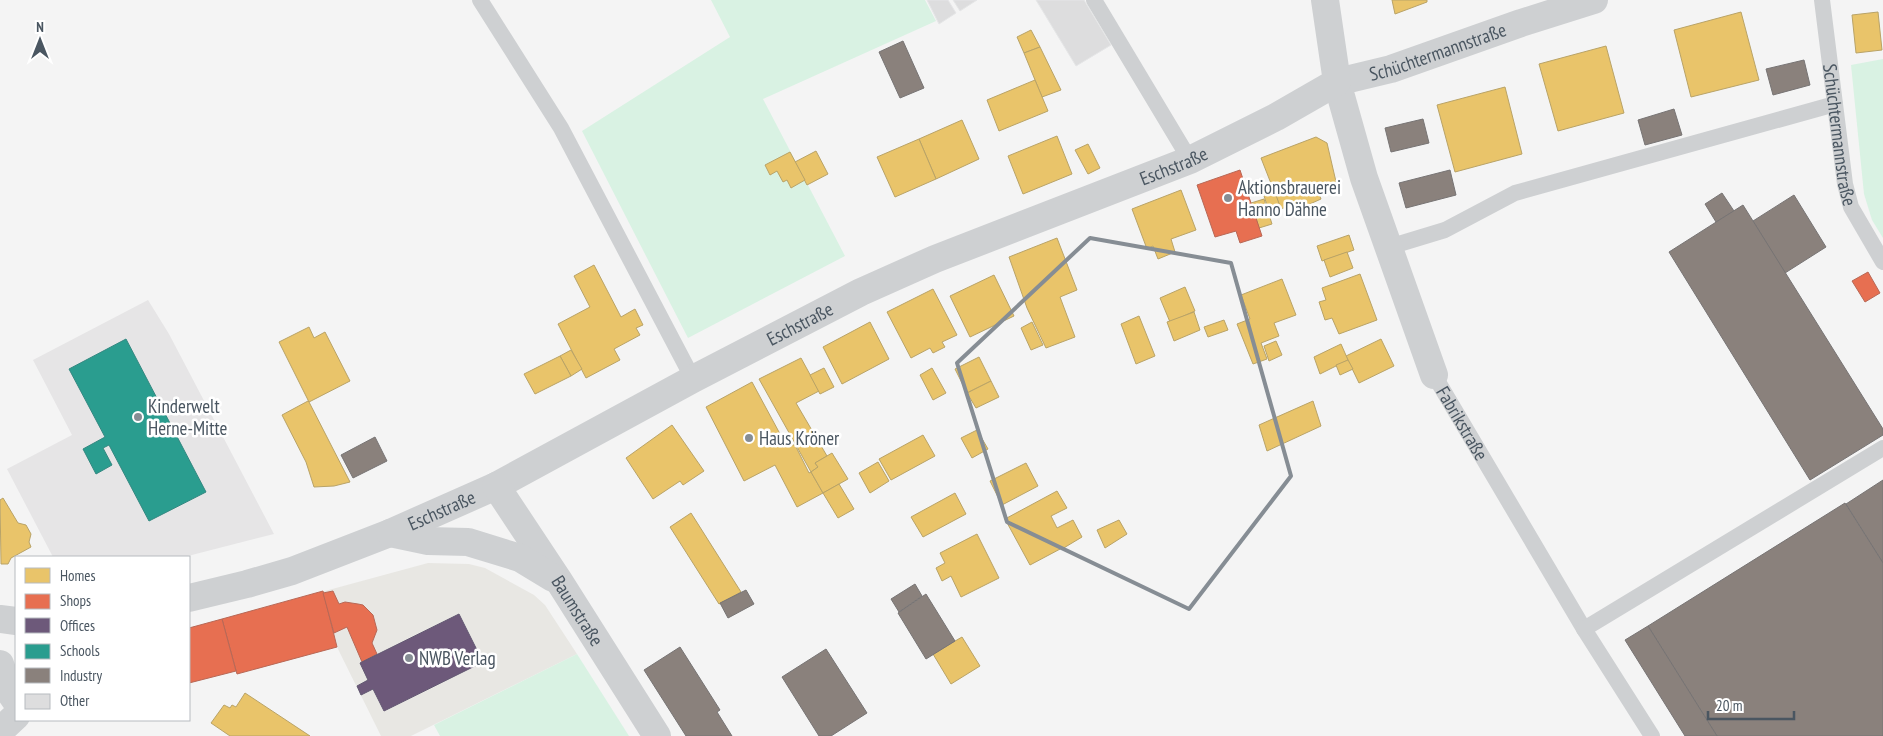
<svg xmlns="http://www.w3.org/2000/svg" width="1883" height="736" font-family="'PT Sans Narrow',sans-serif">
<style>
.commercial{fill:#e8e7e3}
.education{fill:#e6e5e6}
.green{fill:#d9f2e3}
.homes{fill:#e9c46a;stroke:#b9a367}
.shops{fill:#e76f51;stroke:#b86856}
.offices{fill:#6d597a;stroke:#625872}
.schools{fill:#2a9d8f;stroke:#348881}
.industry{fill:#8a817c;stroke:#777474}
.building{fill:#ddddde;stroke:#e5e6e7}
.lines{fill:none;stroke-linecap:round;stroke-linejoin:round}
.service{stroke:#ced0d2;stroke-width:16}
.minor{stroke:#ced0d2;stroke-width:28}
.tertiary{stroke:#ced0d2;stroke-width:28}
.marked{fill:none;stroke:#868d94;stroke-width:4;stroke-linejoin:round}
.poi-dot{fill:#868d94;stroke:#fff;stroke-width:2}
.labels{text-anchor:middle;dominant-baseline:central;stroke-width:5;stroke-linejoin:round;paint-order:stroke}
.street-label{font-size:19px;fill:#4a5661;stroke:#fff}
.poi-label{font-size:19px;fill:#4a5661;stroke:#fff;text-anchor:start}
</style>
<rect width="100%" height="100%" fill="#f4f4f4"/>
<path class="commercial" d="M428 563 469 564 485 568 534 595 545 605 577 654 411 736H381L337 647 237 674 236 671 189 683V628Z"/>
<path class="education" d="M148 300 169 334 274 534 184 557H53L7 469 72 435 33 360Z"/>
<g class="green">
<path d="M711 0H925L936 21 763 99 845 256 688 338 582 131 730 37Z"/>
<path d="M1883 59V238L1872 220 1864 194 1851 65Z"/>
<path d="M577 654 629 736H440L434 725Z"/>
</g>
<g class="homes">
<path d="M1392 0H1427V2L1395 14Z"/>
<path d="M1741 12 1759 80 1691 97 1674 30Z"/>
<path d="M1878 12 1882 50 1856 53 1852 15Z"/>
<path d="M1031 30 1040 47 1024 53 1017 37Z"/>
<path d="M1606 46 1624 113 1558 131 1539 64Z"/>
<path d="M1040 47 1061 90 1042 97 1024 53Z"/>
<path d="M1035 80 1048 111 999 131 987 100Z"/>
<path d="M1505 87 1522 154 1455 172 1437 105Z"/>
<path d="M962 120 979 159 936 179 919 139Z"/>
<path d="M1057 136 1072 174 1023 194 1008 156Z"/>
<path d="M1316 137 1327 143 1337 186 1319 194 1321 199 1303 207 1301 201 1281 209 1261 158Z"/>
<path d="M919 139 936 179 895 197 877 157Z"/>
<path d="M1088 144 1100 168 1088 174 1075 150Z"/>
<path d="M816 151 828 174 807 185 795 162Z"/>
<path d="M790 152 805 180 791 188 787 180 783 182 777 171 770 175 765 165Z"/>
<path d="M1273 187 1281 209 1270 214 1262 190Z"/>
<path d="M1181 190 1196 230 1171 239 1175 252 1158 259 1153 246 1147 249 1132 209Z"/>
<path d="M1264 199 1272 224 1259 228 1251 203Z"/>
<path d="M1349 235 1354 250 1322 261 1317 246Z"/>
<path d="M1057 238 1077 290 1060 297 1075 337 1046 348 1027 308 1009 257Z"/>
<path d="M1347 252 1353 268 1330 277 1324 260Z"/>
<path d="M594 265 621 317 635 309 643 325 636 328 640 335 614 349 620 360 586 378 558 324 590 307 574 276Z"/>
<path d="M1360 274 1377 320 1339 334 1332 318 1325 320 1319 302 1326 300 1322 288Z"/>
<path d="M994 275 1014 316 970 337 950 296Z"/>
<path d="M1282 279 1296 315 1274 323 1279 336 1261 343 1267 359 1253 364 1237 324 1250 319 1241 295Z"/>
<path d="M1185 287 1195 311 1170 322 1160 298Z"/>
<path d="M933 289 957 335 942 342 945 347 933 353 930 348 911 358 887 312Z"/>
<path d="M1194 312 1200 330 1174 341 1167 322Z"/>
<path d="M1139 316 1155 356 1136 364 1121 324Z"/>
<path d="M1224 320 1228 330 1208 337 1204 327Z"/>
<path d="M870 322 889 359 842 384 823 347Z"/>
<path d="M1032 322 1043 345 1031 350 1021 328Z"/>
<path d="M309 327 314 338 325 332 350 381 309 402 279 342Z"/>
<path d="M1381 339 1394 366 1359 383 1346 356Z"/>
<path d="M1276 341 1282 355 1269 361 1264 346Z"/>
<path d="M1341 344 1348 360 1320 374 1314 357Z"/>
<path d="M571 350 582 369 571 376 560 356Z"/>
<path d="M560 356 571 376 535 394 524 374Z"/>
<path d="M979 357 991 381 967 393 955 369Z"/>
<path d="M801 358 819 391 796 403 827 456 815 463 818 467 811 472 759 379Z"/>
<path d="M1348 360 1353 369 1340 375 1336 365Z"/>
<path d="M824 368 834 387 820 394 810 375Z"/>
<path d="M932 368 946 393 933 400 920 375Z"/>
<path d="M991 381 999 397 976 408 967 393Z"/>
<path d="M752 382 786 445H795L809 473 811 472 823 493 797 507 775 465 744 481 706 407Z"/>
<path d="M308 401 309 402 350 482 334 486 314 487 306 462 282 415Z"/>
<path d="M1313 401 1321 426 1267 451 1259 425Z"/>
<path d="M672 425 704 471 683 485 680 481 653 499 626 458Z"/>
<path d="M977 430 988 449 972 458 961 438Z"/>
<path d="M923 435 935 456 891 480 879 459Z"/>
<path d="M832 453 848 479 823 493 811 472 818 467 815 463Z"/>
<path d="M878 462 889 481 870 493 859 473Z"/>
<path d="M1026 463 1038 486 1002 505 990 481Z"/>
<path d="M839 484 854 509 838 518 823 493Z"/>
<path d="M1057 491 1067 508 1051 516 1057 528 1073 520 1082 537 1062 549V548L1030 565 1005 519Z"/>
<path d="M955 493 966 514 923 537 911 517Z"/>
<path d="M3 498 18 523 26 525 31 534 29 542 31 547 11 558 8 564H1L0 500Z"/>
<path d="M691 513 741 592 719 604 670 527Z"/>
<path d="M1119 520 1127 534 1105 548 1097 530Z"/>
<path d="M977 534 999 578 961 597 951 576 942 581 936 568 945 563 940 553Z"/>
<path d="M962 637 980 666 951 684 933 654Z"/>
<path d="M245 693 310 736H230L211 723 224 705 230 708 232 705 236 707Z"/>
</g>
<g class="shops">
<path d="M1240 170 1262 236 1240 243 1236 231 1215 237 1197 185Z"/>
<path d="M1868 272 1880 293 1865 302 1852 281Z"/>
<path d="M323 591 337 647 237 674 222 619Z"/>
<path d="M333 591 339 604 345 602 358 604 363 605 373 615 377 630 372 643 377 654 362 662 347 627 334 633 323 593Z"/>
<path d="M222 619 236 671 189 683V628Z"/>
</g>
<path class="offices" d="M459 614 483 662 384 711 373 689 361 695 357 686 368 680 360 663Z"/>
<path class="schools" d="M126 339 206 492 149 521 109 445 103 448 112 465 96 474 83 449 105 437 69 369Z"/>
<g class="industry">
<path d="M903 41 924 88 900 98 879 52Z"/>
<path d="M1804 60 1810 85 1773 95 1766 69Z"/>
<path d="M1674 109 1682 135 1645 145 1638 120Z"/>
<path d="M1423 119 1429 143 1391 152 1385 128Z"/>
<path d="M1450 170 1456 195 1406 208 1399 183Z"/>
<path d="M1722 193 1734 211 1716 222 1705 204Z"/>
<path d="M1794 195 1826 247 1785 273 1753 221Z"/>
<path d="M1743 205 1883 429V435L1810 480 1669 252Z"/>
<path d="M375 437 387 461 353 478 341 455Z"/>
<path d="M1883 480V563L1846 504Z"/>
<path d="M1845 503 1883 563V736H1717L1648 626Z"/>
<path d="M915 584 922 596 899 612 891 599Z"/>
<path d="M746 590 754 604 728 618 720 603Z"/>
<path d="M926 594 955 641 926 659 898 613Z"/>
<path d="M1648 626 1717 736H1685L1625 640Z"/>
<path d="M680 647 720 710 717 712 732 736H686L644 670Z"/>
<path d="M826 649 867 713 831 736H819L782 677Z"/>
</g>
<g class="building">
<path d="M927 0H948L956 13 939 24Z"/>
<path d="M953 0H977L960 11Z"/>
<path d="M1036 0H1084L1111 45 1076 66Z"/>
</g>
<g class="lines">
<g class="service">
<path d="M480 0 561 128 693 379"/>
<path d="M1094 0 1190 160"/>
<path id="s1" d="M1822 0 1845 184 1851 207 1883 262"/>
<path d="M1389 247 1445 230 1515 193 1835 104"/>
<path id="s2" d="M1434 375 1584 629 1652 736"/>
<path d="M1584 629 1883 448"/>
</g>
<g class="minor">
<path id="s3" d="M1434 375 1364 178 1337 82 1391 69 1521 23 1594 0"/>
<path id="s4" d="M189 598 247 584 292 571 390 533 496 486 693 379 861 292 935 259 1190 160 1276 117 1337 82 1325 0"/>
<path d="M0 619 16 621"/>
<path d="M0 664 9 691 16 701"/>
<path d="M0 731 16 716"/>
</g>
<g class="tertiary">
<path id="s5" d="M496 486 559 581 657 736"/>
<path d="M390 533 428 541 468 542 520 558 553 578"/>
</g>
</g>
<path class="marked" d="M1090 238 1231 263 1291 476 1189 609 1007 522 957 363Z"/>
<g class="poi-dot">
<circle cx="1228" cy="198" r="5"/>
<circle cx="138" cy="417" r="5"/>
<circle cx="749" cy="438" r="5"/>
<circle cx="409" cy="658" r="5"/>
</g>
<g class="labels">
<g class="street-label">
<text stroke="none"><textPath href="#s3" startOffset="414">Schüchtermannstraße</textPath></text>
<text stroke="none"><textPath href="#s1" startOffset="136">Schüchtermannstraße</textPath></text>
<text stroke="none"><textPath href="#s4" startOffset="1078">Eschstraße</textPath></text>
<text stroke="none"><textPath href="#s4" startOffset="672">Eschstraße</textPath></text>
<text stroke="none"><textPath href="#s2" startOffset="56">Fabrikstraße</textPath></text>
<text stroke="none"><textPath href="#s4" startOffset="268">Eschstraße</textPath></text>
<text stroke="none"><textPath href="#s5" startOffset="149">Baumstraße</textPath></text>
</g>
<g class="poi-label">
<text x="1238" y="187">Aktionsbrauerei<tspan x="1238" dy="22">Hanno Dähne</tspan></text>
<text x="148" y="406">Kinderwelt<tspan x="148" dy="22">Herne-Mitte</tspan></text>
<text x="759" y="438">Haus Kröner</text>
<text x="419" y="658">NWB Verlag</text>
</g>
</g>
<rect x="15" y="556" width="175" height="165" fill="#ffffff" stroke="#b7bbc0"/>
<rect x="25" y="568" width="25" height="15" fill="#e9c46a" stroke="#b7bbc0"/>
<text x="60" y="581" font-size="15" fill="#4a5661">Homes</text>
<rect x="25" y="594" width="25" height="15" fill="#e76f51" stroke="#b7bbc0"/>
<text x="60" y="606" font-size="15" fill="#4a5661">Shops</text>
<rect x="25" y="618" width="25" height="15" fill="#6d597a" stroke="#b7bbc0"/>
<text x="60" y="631" font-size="15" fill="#4a5661">Offices</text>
<rect x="25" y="644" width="25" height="15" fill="#2a9d8f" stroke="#b7bbc0"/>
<text x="60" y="656" font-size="15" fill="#4a5661">Schools</text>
<rect x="25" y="668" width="25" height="15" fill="#8a817c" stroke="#b7bbc0"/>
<text x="60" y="681" font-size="15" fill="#4a5661">Industry</text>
<rect x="25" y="694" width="25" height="15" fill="#ddddde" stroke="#b7bbc0"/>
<text x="60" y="706" font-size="15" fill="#4a5661">Other</text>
<g transform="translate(40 40)" stroke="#ffffff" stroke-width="4" paint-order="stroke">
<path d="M0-4L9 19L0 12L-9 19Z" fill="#4a5661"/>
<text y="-8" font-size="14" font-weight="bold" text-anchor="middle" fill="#4a5661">N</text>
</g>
<path d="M1708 711v8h86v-8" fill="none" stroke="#4a5661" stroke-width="2.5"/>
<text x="1716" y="711" font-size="15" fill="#4a5661" stroke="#ffffff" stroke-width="4" paint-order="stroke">20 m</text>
</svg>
